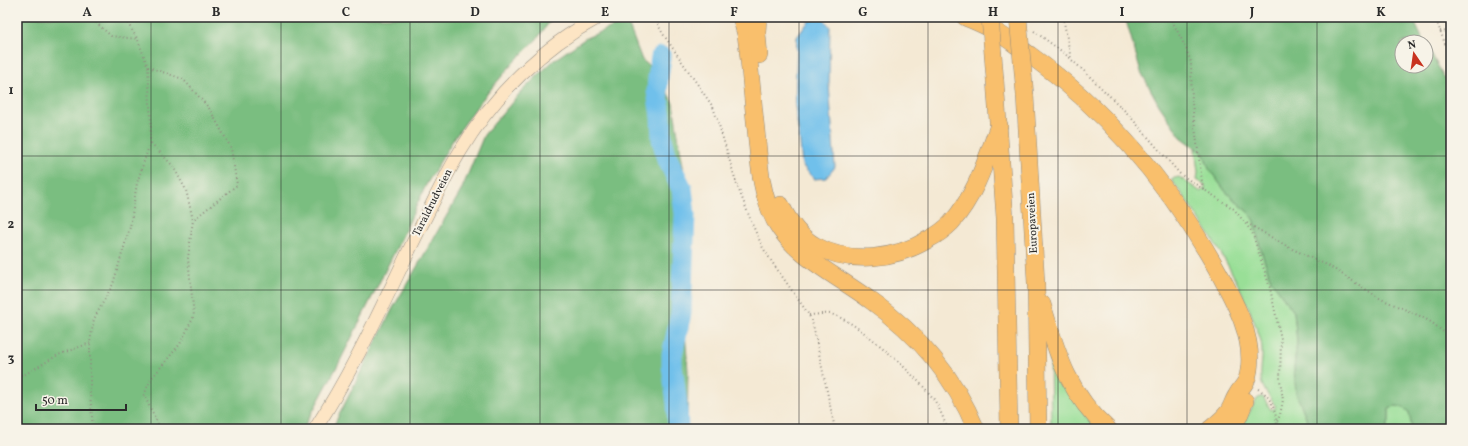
<svg xmlns="http://www.w3.org/2000/svg" width="1468" height="446" font-family="Vollkorn,serif">
<style>
.green{fill:#99df97;stroke:#628561}
.forest{fill:#7abe80;stroke:#527456}
.water{fill:#70c0eb;stroke:#4e768b}
.lines{fill:none;stroke-linecap:round;stroke-linejoin:round}
.river{stroke:#70c0eb;stroke-width:21}
.secondary-casing{stroke:#908a80;stroke-width:14}
.highway-casing{stroke:#908a80;stroke-width:18}
.path{stroke:#908a80;stroke-width:2;stroke-dasharray:1 3;stroke-linecap:butt}
.secondary{stroke:#fde5c4;stroke-width:13}
.highway{stroke:#f9bf6c;stroke-width:17}
.highway-bridge-casing{stroke:#908a80;stroke-width:18;stroke-linecap:butt}
.highway-bridge{stroke:#f9bf6c;stroke-width:17}
.grid{fill:none;stroke:#2b2b2b;stroke-width:1;stroke-opacity:0.55}
.labels{text-anchor:middle;dominant-baseline:central;stroke-width:4;stroke-linejoin:round;paint-order:stroke}
.street-label{font-size:11px;fill:#2b2b2b;stroke:#f7f3e8}
.neatline{fill:none;stroke:#2b2b2b;stroke-width:1.5}
.grid-label{font-size:13px;text-anchor:middle;font-weight:bold;fill:#2b2b2b}
</style>
<rect width="100%" height="100%" fill="#f7f3e8"/>
<filter id="ink" filterUnits="userSpaceOnUse"><feTurbulence type="fractalNoise" baseFrequency=".025" numOctaves="2"/><feDisplacementMap in="SourceGraphic" scale="8" xChannelSelector="R" yChannelSelector="G"/><feConvolveMatrix kernelMatrix="1 2 1 2 8 2 1 2 1" color-interpolation-filters="sRGB"/></filter>
<filter id="wash" filterUnits="userSpaceOnUse"><feTurbulence type="fractalNoise" baseFrequency=".012" numOctaves="4" result="noise"/><feDisplacementMap in="SourceGraphic" scale="16" xChannelSelector="R" yChannelSelector="G"/><feGaussianBlur stdDeviation="0.9" result="paint"/><feColorMatrix in="noise" values="0 0 0 0 0 0 0 0 0 0 0 0 0 0 0 0 0 1.4 0 .05"/><feComposite in="paint" operator="in"/></filter>
<g filter="url(#wash)">
<rect width="100%" height="100%" fill="#f4e9d4"/>
<g class="green">
<path d="M1195 148 1204 154 1209 169 1226 192 1250 214 1254 221 1260 247 1271 280 1294 312 1297 342 1294 368 1296 393 1311 429H1240L1257 399 1260 397H1263L1271 410 1276 407C1272 400 1265 392 1262 384 1259 373 1263 361 1262 350 1262 341 1258 332 1255 324 1236 271 1204 225 1171 179L1179 177 1201 192 1205 189V185L1197 180 1198 172Z"/>
<path d="M1050 351 1100 429H1051Z"/>
<path d="M1395 406H1402L1409 412 1412 429H1385L1387 428 1389 421V408Z"/>
</g>
<g class="forest">
<path d="M17 17H553L537 39 513 63 480 102 453 140 426 185 402 237 339 363 303 429H17Z"/>
<path d="M1125 17H1412L1424 42H1402V66H1426V45L1451 89V429H1412L1409 412C1402 407 1398 404 1389 408V420L1387 428 1385 429H1311L1296 393 1294 368 1297 342 1294 312 1271 280 1260 247 1254 221 1250 214 1226 192 1209 169 1204 154 1181 137 1159 105 1141 72Z"/>
<path d="M627 21 642 60 657 72 673 103 688 198 690 261 685 331 688 371 687 429H332L393 308 461 191 484 135 521 92 554 60 586 38Z"/>
</g>
<path class="water" d="M822 17 830 27 829 84 835 167 826 178 814 179 802 165 800 143 795 106 797 37 809 21Z"/>
<g class="lines">
<path class="river" d="M661 57 658 78 657 91 661 116 662 139 667 158 682 189 685 214 681 313 672 355V366L677 404 678 429"/>
</g>
</g>
<g filter="url(#ink)">
<g class="lines">
<g class="secondary-casing">
<path id="secondary" d="M315 429C356 366 386 297 419 230 433 203 445 176 461 150 494 95 542 47 599 17"/>
</g>
<g class="highway-casing">
<g id="highway">
<path d="M741 17 746 35 748 51C751 77 753 104 756 130 759 160 760 193 775 221 795 257 838 276 870 300 917 333 954 376 976 429"/>
<path d="M758 17 757 33 759 55"/>
<path d="M965 17C974 21 984 25 993 30 1006 37 1018 47 1030 55 1109 112 1172 188 1219 273 1234 301 1254 336 1249 370 1247 385 1242 385 1236 396 1233 401 1231 408 1228 412 1223 419 1216 424 1210 429"/>
<path d="M995 80 1005 218 1009 429"/>
<path d="M1025 95 1036 283 1038 429"/>
<path d="M781 205C789 222 800 237 816 246 851 265 896 259 929 239 937 235 945 229 951 223 976 195 986 160 999 125"/>
<path d="M1042 304C1057 353 1068 394 1108 429"/>
<path d="M1231 429 1239 416 1245 401"/>
</g>
</g>
<g class="path">
<path d="M90 17 111 36 137 39"/>
<path d="M654 17 663 34 713 107 719 125 737 185 753 226 763 248 772 262 809 315 813 325 835 429"/>
<path d="M1063 17 1071 59"/>
<path d="M1170 17 1185 46 1191 62 1192 104 1203 189"/>
<path d="M1435 17 1451 60"/>
<path d="M1034 31 1064 53 1084 71 1127 113 1180 174 1234 209 1252 232 1270 288 1281 339 1280 380 1283 400 1280 415 1277 422"/>
<path d="M1440 31 1451 32"/>
<path d="M148 67 183 79 209 108 231 148 237 185 193 220"/>
<path d="M151 143 173 166 186 190 193 220 188 258 194 316 180 344 151 379 144 395 159 426 160 429"/>
<path d="M1247 223 1288 247 1329 266 1381 299 1420 316 1431 322 1451 338"/>
<path d="M809 315C816 315 824 313 830 314 855 318 917 377 933 398 939 407 944 419 947 429"/>
<path d="M17 375H24L58 355 90 343"/>
<path d="M1258 389C1272 396 1277 414 1277 429"/>
<path d="M93 429 90 394V343L94 319 113 284 130 227 137 183 150 143 151 123 148 67 138 40 124 17"/>
</g>
<use href="#secondary" class="secondary"/>
<use href="#highway" class="highway"/>
<g class="highway-bridge-casing">
<g id="highway-bridge">
<path d="M990 17 995 80"/>
<path d="M1018 17 1025 95"/>
</g>
</g>
<use href="#highway-bridge" class="highway-bridge"/>
</g>
</g>
<path class="grid" d="M151 17V429M281 17V429M410 17V429M540 17V429M669 17V429M799 17V429M928 17V429M1058 17V429M1187 17V429M1317 17V429M17 156H1451M17 290H1451"/>
<g class="labels">
<g class="street-label">
<text transform="translate(433 203) rotate(-63)">Taraldrudveien</text>
<text transform="translate(1033 223) rotate(-93)">Europaveien</text>
</g>
</g>
<rect width="1468" height="446" fill="none" stroke="#f7f3e8" stroke-width="44"/>
<g transform="translate(1414 54) rotate(347)"><circle r="19" fill="#f7f3e8" stroke="#a5a39c"/>
<path d="M0-3L7 15L0 10L-7 15Z" fill="#c8321e"/>
<text y="-6" font-size="11" font-weight="bold" text-anchor="middle" fill="#2b2b2b">N</text>
</g>
<path d="M36 404v6h90v-6" fill="none" stroke="#2b2b2b" stroke-width="2"/>
<text x="42" y="404" font-size="12" fill="#2b2b2b" stroke="#f7f3e8" stroke-width="3" paint-order="stroke">50 m</text>
<rect x="22" y="22" width="1424" height="402" class="neatline"/>
<g class="grid-label">
<text x="87" y="16">A</text>
<text x="216" y="16">B</text>
<text x="346" y="16">C</text>
<text x="475" y="16">D</text>
<text x="605" y="16">E</text>
<text x="734" y="16">F</text>
<text x="863" y="16">G</text>
<text x="993" y="16">H</text>
<text x="1122" y="16">I</text>
<text x="1252" y="16">J</text>
<text x="1381" y="16">K</text>
<text x="11" y="94">1</text>
<text x="11" y="228">2</text>
<text x="11" y="362">3</text>
</g>
</svg>
